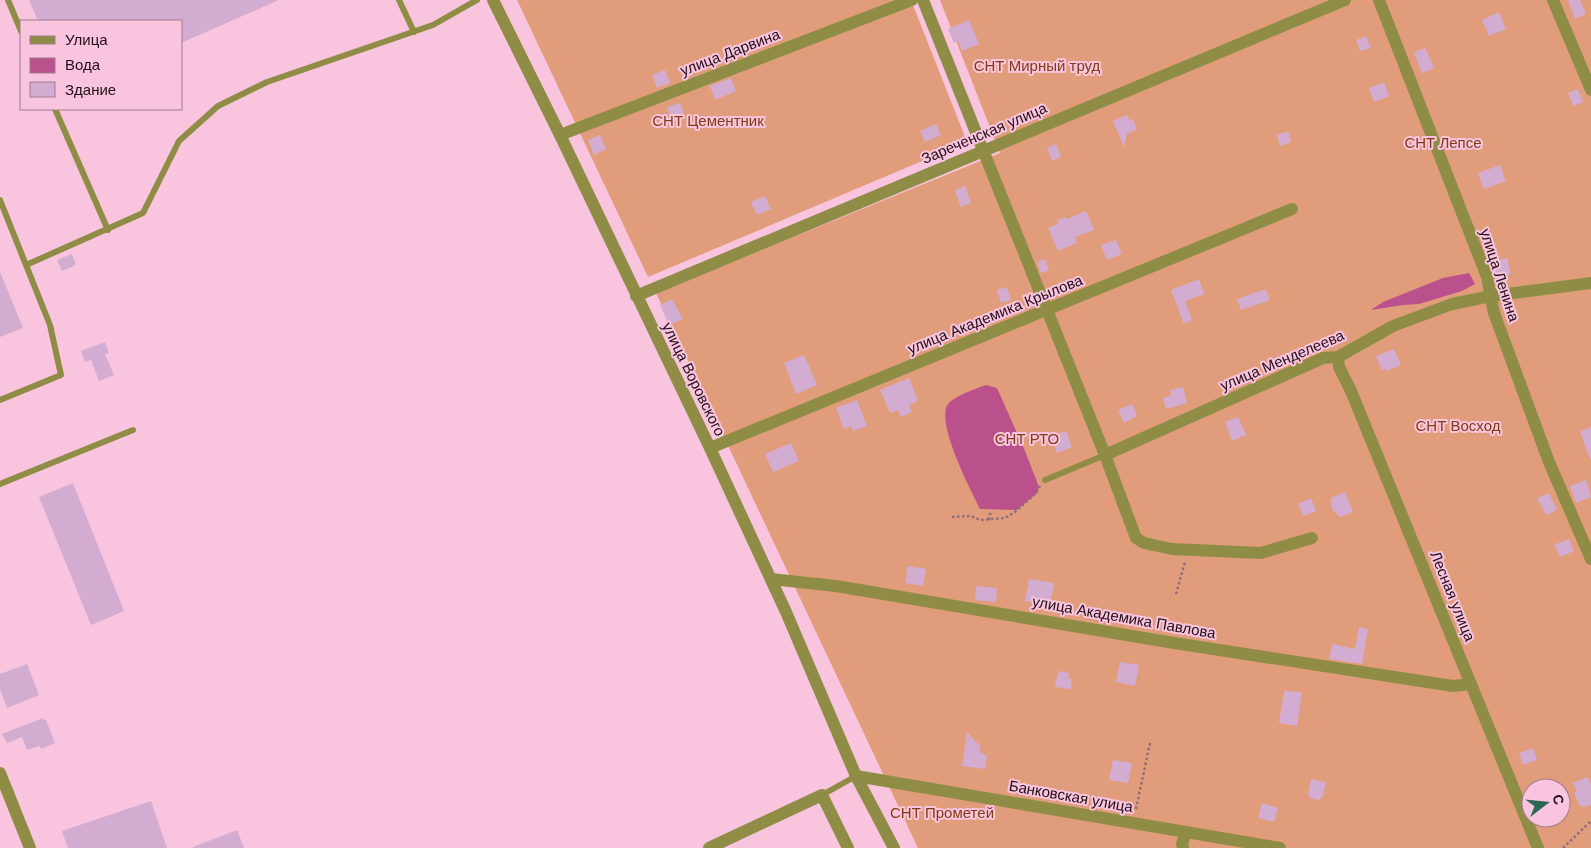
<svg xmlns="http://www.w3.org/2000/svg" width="1591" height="848" font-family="Helvetica,sans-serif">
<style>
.garden{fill:#e19d7b;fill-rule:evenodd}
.water{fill:#ba508c}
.building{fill:#d3acd1}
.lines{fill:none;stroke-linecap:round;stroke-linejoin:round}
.path{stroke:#8e6b7d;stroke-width:2.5;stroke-dasharray:2.5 2.5;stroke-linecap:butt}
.lane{stroke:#8f8d45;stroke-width:6}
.street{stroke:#8f8d45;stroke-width:12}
.labels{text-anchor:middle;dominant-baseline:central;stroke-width:4;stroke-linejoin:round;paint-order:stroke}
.street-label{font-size:15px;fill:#200e18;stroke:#f9c4de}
.park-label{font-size:15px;fill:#813c12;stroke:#f9c4de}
</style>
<rect width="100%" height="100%" fill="#f9c4de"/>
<g class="garden">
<path d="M517 0H911L967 142 648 277Z"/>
<path d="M940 0H1591V848H918L656 293 1000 153ZM1531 788H1561V818H1531Z"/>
</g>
<g class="water">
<path d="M1469 273 1475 284 1462 291 1419 304 1403 305 1371 310 1383 302 1443 278Z"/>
<path d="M986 385 997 388 1025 451 1039 487 1037 493 1017 510 980 509C971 490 935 422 948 404 953 397 977 388 986 385Z"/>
</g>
<g class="building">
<path d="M29 0H279L181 43V21H38Z"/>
<path d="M1568 0H1580L1586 14 1575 19Z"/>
<path d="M1499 12 1506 29 1489 36 1482 20Z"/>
<path d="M969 20 979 44 962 51 958 41 954 43 948 29Z"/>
<path d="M1366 36 1371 48 1360 51 1356 40Z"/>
<path d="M1425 48 1434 68 1422 73 1414 52Z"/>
<path d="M665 70 670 83 657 88 652 75Z"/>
<path d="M731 78 736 91 715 100 710 86Z"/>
<path d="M1384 82 1389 96 1374 102 1369 88Z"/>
<path d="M1578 89 1583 102 1573 106 1568 93Z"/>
<path d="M680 103 684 114 670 119 667 107Z"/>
<path d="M1127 115 1130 121 1133 119 1137 129 1127 134 1124 147 1113 121Z"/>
<path d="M936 124 941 135 925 142 920 131Z"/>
<path d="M1288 131 1291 142 1280 146 1277 135Z"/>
<path d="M600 135 606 149 594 155 588 140Z"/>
<path d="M1056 144 1061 157 1052 161 1047 148Z"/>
<path d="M1500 165 1506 181 1484 189 1478 173Z"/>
<path d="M965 186 971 203 961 207 955 190Z"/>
<path d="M765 196 771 209 757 215 751 202Z"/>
<path d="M1086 211 1094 230 1075 237 1077 243 1058 251 1048 228 1058 224 1057 220 1066 217 1067 219Z"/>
<path d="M1116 240 1122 254 1107 260 1101 245Z"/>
<path d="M72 254 76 265 62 271 57 260Z"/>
<path d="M1507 258 1511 274 1495 278 1491 262Z"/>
<path d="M1045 259 1049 270 1041 273 1037 262Z"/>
<path d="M0 272 23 328 0 337Z"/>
<path d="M1199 279 1204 294 1185 301 1192 320 1184 324 1171 290Z"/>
<path d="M1007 287 1011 300 1001 303 997 290Z"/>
<path d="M1266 289 1270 300 1241 310 1237 299Z"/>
<path d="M672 299 683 319 672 324 671 322 668 323 660 305Z"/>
<path d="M105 342 109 353 105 354 114 375 99 381 91 360 85 362 81 351Z"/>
<path d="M1394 349 1401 365 1386 371 1385 369 1382 371 1376 356Z"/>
<path d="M804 355 817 385 796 394 784 363Z"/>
<path d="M909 378 918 401 909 405 912 412 901 417 898 410 890 413 880 390Z"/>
<path d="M1183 387 1187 403 1166 409 1163 398 1171 396 1170 390Z"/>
<path d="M857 400 867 426 853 431 851 426 844 429 836 408Z"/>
<path d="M1132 404 1137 416 1124 423 1118 410Z"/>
<path d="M1238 417 1246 435 1232 441 1225 422Z"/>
<path d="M1591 427V459H1590L1580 432Z"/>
<path d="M1066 431 1072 447 1057 453 1051 436Z"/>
<path d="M791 443 799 461 773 472 765 454Z"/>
<path d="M1586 480 1591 497 1576 503 1570 486Z"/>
<path d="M73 483 124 611 91 625 39 497Z"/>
<path d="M1345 492 1353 512 1340 517 1332 509 1331 498Z"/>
<path d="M1549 493 1557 510 1546 515 1537 498Z"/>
<path d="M1311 498 1316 511 1303 516 1298 504Z"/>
<path d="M1569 539 1574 551 1560 557 1554 545Z"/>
<path d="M908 566 926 569 923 586 905 583Z"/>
<path d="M1029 579 1054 583 1050 605 1025 601Z"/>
<path d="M976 586 997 588 996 602 975 600Z"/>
<path d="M1359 627 1368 629 1362 664 1329 659 1332 644 1355 649Z"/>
<path d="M1120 662 1139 665 1135 686 1116 682Z"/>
<path d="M27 664 39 695 7 708 0 689V674Z"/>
<path d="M1058 671 1069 673 1068 678 1072 679 1071 689 1055 687Z"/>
<path d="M1284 691 1302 692 1297 726 1279 723Z"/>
<path d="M43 718 44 720H46L55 743 41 749 40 746 27 750 22 737 7 743 2 734Z"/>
<path d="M967 732 980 746V752L987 756 985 769 962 766Z"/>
<path d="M1533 748 1537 760 1523 765 1519 753Z"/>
<path d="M1113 760 1132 763 1128 783 1109 780Z"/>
<path d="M1588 777 1591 785V805L1584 807 1579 805 1574 792H1577L1573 783Z"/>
<path d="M1311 779 1326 782 1323 796 1319 800 1310 798 1308 794Z"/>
<path d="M151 801 167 848H68L62 831Z"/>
<path d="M1262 803 1278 808 1274 822 1258 818Z"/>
<path d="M237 830 244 848H193V847Z"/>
</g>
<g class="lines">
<g class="path">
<path d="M952 517 971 516 980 520 1005 518 1015 512 1036 493 1040 486"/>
<path d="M989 520 990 514 994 513"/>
<path d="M1176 594 1185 562"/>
<path d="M1136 809 1150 743"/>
<path d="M1563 848 1591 821"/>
</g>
<g class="lane">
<path d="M8 0 21 31"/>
<path d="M399 0 414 32"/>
<path d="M55 109 108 230"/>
<path d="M0 200 50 325 61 375 0 400"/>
<path d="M26 265 143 213 179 141 218 106 267 82 433 25 477 0"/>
<path d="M1045 480 1105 455"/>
<path d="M0 484 133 430"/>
<path d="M822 795 856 776"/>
</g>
<g class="street">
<path d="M493 0 560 135 710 448 786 612 856 776 894 848"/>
<path d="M923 0 1105 455 1136 538 1144 543 1172 549 1261 553 1312 538"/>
<path d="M1379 0 1487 277 1494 313 1549 462 1591 559"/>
<path d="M1553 0 1591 90"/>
<path d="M560 135 912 0"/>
<path d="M636 296 1345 0"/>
<path d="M1338 357 1339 367 1351 391 1538 848"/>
<path d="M710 448 1292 209"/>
<path d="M1105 455 1323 358 1338 357 1393 326 1452 304 1491 296 1591 283"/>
<path d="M771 579 836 586 1168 642 1453 686 1471 684"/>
<path d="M0 773 30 848"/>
<path d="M856 776 1280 848"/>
<path d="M709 848 822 795 848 848"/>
<path d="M1183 848 1182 844 1186 832"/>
</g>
</g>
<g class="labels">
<g class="street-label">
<text transform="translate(730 52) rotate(-21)">улица Дарвина</text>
<text transform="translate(984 133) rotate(-23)">Зареченская улица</text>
<text transform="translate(1500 275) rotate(72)">улица Ленина</text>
<text transform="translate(995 314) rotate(-22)">улица Академика Крылова</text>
<text transform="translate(1282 360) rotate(-23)">улица Менделеева</text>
<text transform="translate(694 379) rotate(64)">улица Воровского</text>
<text transform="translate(1453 596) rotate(68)">Лесная улица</text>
<text transform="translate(1124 617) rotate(10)">улица Академика Павлова</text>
<text transform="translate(1071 796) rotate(10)">Банковская улица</text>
</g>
<g class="park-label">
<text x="1037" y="65">СНТ Мирный труд</text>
<text x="708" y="120">СНТ Цементник</text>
<text x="1443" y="142">СНТ Лепсе</text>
<text x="1458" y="425">СНТ Восход</text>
<text x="1027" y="438">СНТ РТО</text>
<text x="942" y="812">СНТ Прометей</text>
</g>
</g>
<rect x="20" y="20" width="162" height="90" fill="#f9c4de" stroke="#a27b8f"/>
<rect x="30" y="36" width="25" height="8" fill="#8f8d45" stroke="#a27b8f"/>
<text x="65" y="45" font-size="15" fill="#200e18">Улица</text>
<rect x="30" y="58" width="25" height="15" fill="#ba508c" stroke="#a27b8f"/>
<text x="65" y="70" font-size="15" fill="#200e18">Вода</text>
<rect x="30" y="82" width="25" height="15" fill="#d3acd1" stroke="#a27b8f"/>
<text x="65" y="95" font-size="15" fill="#200e18">Здание</text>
<g transform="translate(1546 803) rotate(74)"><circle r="24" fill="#f9c4de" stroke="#a27b8f"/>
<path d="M0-4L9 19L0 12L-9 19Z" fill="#2c6853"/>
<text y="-8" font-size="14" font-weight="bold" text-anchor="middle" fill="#200e18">С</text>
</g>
</svg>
